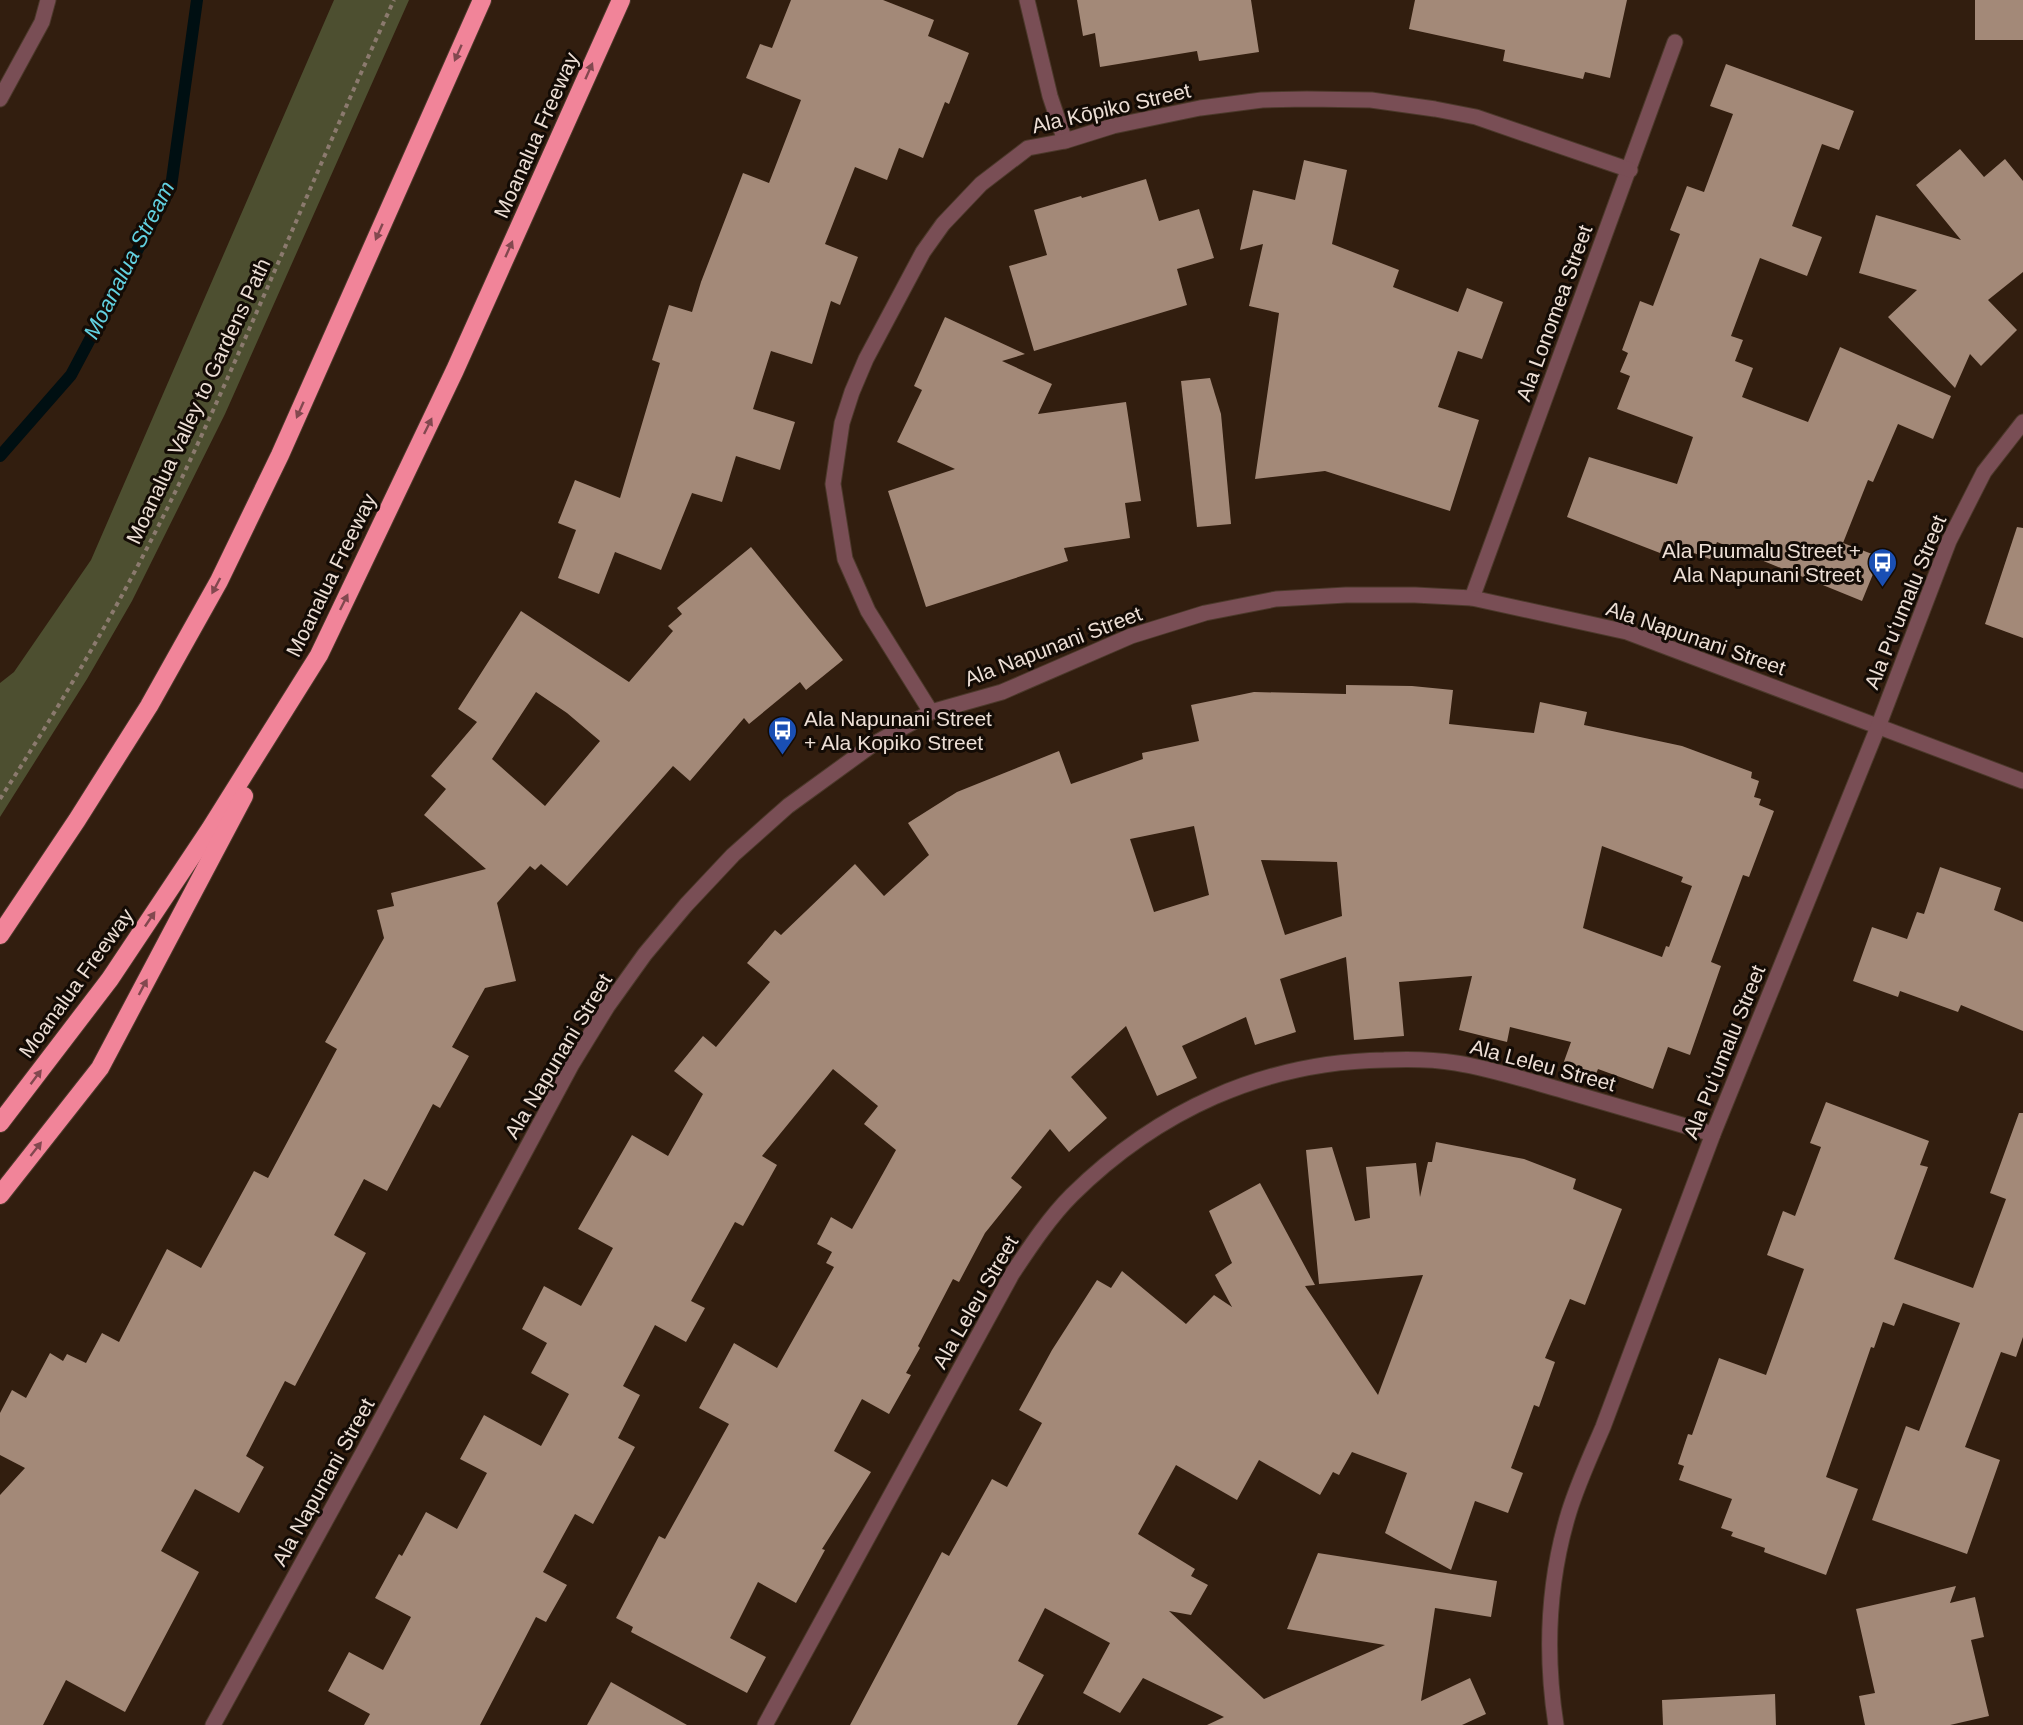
<svg xmlns="http://www.w3.org/2000/svg" width="2023" height="1725" viewBox="0 0 2023 1725" font-family="Helvetica,sans-serif">
  <style>
    .green { fill: #4d4f30 }
    .lines { fill: none; stroke-linecap: round; stroke-linejoin: round }
    .stream { stroke: #000f12; stroke-width: 12 }
    .building { fill: #a38978; fill-rule: evenodd }
    .minor-casing { stroke: #4c392b; stroke-width: 17 }
    .highway-casing { stroke: #4c392b; stroke-width: 20 }
    .path { stroke: #8b7a6e; stroke-width: 4; stroke-dasharray: 4.5 4.5; stroke-linecap: butt }
    .minor { stroke: #794e55; stroke-width: 15 }
    .highway { stroke: #f18499; stroke-width: 18 }
    .oneway { fill: #82484f }
    .labels { text-anchor: middle; dominant-baseline: central; stroke-width: 6; stroke-linejoin: round; paint-order: stroke }
    .street-label { font-size: 21px; fill: #eddfd6; stroke: #130b05 }
    .poi-label { font-size: 21px; fill: #eddfd6; stroke: #130b05; text-anchor: end }
    .water-label { font-size: 22px; font-style: italic; fill: #62d1e1; stroke: #130b05 }
  </style>
  <rect width="100%" height="100%" fill="#321e0f"/>
  <path class="green" d="M 334,0 L 409,0 L 225,414 L 132,601 L 87,679 L 0,817 L 0,683 L 14,672 L 91,560 Z"/>
  <g class="lines">
    <path class="stream" d="M 0,456 L 71,375 L 171,187 L 197,0"/>
  </g>
  <g class="building">
    <path d="M 791,0 L 883,0 L 934,20 L 928,36 L 969,53 L 949,104 L 945,102 L 923,158 L 899,148 L 887,180 L 855,167 L 825,244 L 858,257 L 840,305 L 831,301 L 812,364 L 771,351 L 753,409 L 795,422 L 780,470 L 736,456 L 722,502 L 692,493 L 661,570 L 615,552 L 599,594 L 558,578 L 576,530 L 558,523 L 575,480 L 620,498 L 660,363 L 652,360 L 669,305 L 692,312 L 701,282 L 743,173 L 769,183 L 801,100 L 746,78 L 760,44 L 772,48 Z"/>
    <path d="M 1077,0 L 1251,0 L 1259,52 L 1199,61 L 1197,51 L 1100,67 L 1095,33 L 1083,36 Z"/>
    <path d="M 1415,0 L 1627,0 L 1610,78 L 1585,72 L 1583,79 L 1503,61 L 1505,50 L 1409,29 Z"/>
    <rect x="1975" y="0" width="48" height="40"/>
    <path d="M 1726,64 L 1854,111 L 1839,150 L 1822,144 L 1792,226 L 1822,237 L 1807,276 L 1760,258 L 1731,336 L 1743,340 L 1735,361 L 1753,368 L 1742,397 L 1808,422 L 1840,347 L 1951,396 L 1933,439 L 1898,424 L 1873,482 L 1868,480 L 1843,543 L 1880,557 L 1862,601 L 1717,542 L 1710,559 L 1664,542 L 1660,553 L 1567,517 L 1589,457 L 1677,484 L 1693,437 L 1617,409 L 1630,376 L 1620,372 L 1628,353 L 1622,350 L 1640,301 L 1653,306 L 1680,234 L 1670,230 L 1687,186 L 1704,192 L 1733,114 L 1710,106 Z"/>
    <path d="M 1960,149 L 1984,177 L 2005,159 L 2023,181 L 2023,272 L 1988,300 L 2017,330 L 1981,366 L 1970,354 L 1955,388 L 1888,317 L 1917,290 L 1859,273 L 1876,215 L 1961,240 L 1916,185 Z"/>
    <path d="M 1304,160 L 1347,170 L 1332,244 L 1399,270 L 1393,287 L 1458,312 L 1467,288 L 1503,302 L 1482,359 L 1458,351 L 1438,407 L 1479,420 L 1450,511 L 1325,471 L 1255,479 L 1279,313 L 1249,306 L 1263,244 L 1240,250 L 1253,190 L 1295,200 Z"/>
    <path d="M 1146,179 L 1159,221 L 1199,209 L 1214,258 L 1177,269 L 1187,305 L 1034,351 L 1009,266 L 1047,255 L 1034,210 L 1081,196 L 1082,198 Z"/>
    <path d="M 945,317 L 1025,354 L 1002,361 L 1052,384 L 1038,414 L 1126,402 L 1141,501 L 1125,503 L 1130,538 L 1064,548 L 1068,561 L 926,607 L 888,491 L 955,469 L 897,442 L 922,390 L 914,386 Z"/>
    <path d="M 1210,378 L 1221,414 L 1231,524 L 1197,527 L 1181,381 Z"/>
    <path d="M 2017,527 L 2023,528 L 2023,638 L 1985,624 Z"/>
    <path d="M 751,547 L 843,660 L 806,690 L 800,682 L 749,724 L 744,718 L 690,781 L 673,766 L 567,886 L 541,864 L 535,870 L 530,866 L 497,903 L 516,981 L 485,988 L 452,1047 L 469,1056 L 440,1108 L 433,1104 L 387,1191 L 364,1179 L 334,1235 L 366,1253 L 295,1386 L 285,1381 L 246,1456 L 264,1467 L 239,1513 L 195,1489 L 161,1551 L 199,1572 L 125,1712 L 66,1680 L 43,1725 L 0,1725 L 0,1495 L 25,1468 L 0,1455 L 0,1413 L 12,1390 L 26,1398 L 50,1353 L 63,1361 L 67,1354 L 86,1363 L 102,1333 L 119,1342 L 167,1249 L 201,1268 L 254,1171 L 268,1178 L 337,1049 L 325,1042 L 384,938 L 377,910 L 394,906 L 391,893 L 486,869 L 424,815 L 446,789 L 431,776 L 477,722 L 458,709 L 521,611 L 629,682 L 673,631 L 668,626 L 682,614 L 677,608 ZM 536,692 L 567,713 L 600,741 L 545,806 L 492,759 Z"/>
    <path d="M 1346,685 L 1412,686 L 1453,690 L 1449,724 L 1534,733 L 1540,702 L 1587,712 L 1584,725 L 1682,746 L 1752,772 L 1751,778 L 1759,781 L 1754,797 L 1761,799 L 1759,805 L 1774,811 L 1749,877 L 1743,875 L 1711,962 L 1721,966 L 1690,1055 L 1668,1047 L 1653,1089 L 1598,1069 L 1594,1079 L 1562,1067 L 1571,1042 L 1510,1027 L 1507,1042 L 1459,1030 L 1472,976 L 1399,982 L 1404,1036 L 1354,1040 L 1346,957 L 1280,979 L 1296,1032 L 1255,1045 L 1246,1017 L 1182,1046 L 1197,1078 L 1157,1096 L 1126,1026 L 1071,1077 L 1107,1118 L 1069,1152 L 1050,1129 L 1011,1178 L 1022,1187 L 985,1233 L 959,1282 L 953,1279 L 918,1346 L 920,1348 L 906,1373 L 911,1375 L 889,1414 L 862,1399 L 834,1451 L 871,1472 L 822,1549 L 825,1550 L 796,1603 L 758,1582 L 730,1638 L 766,1657 L 747,1693 L 631,1632 L 633,1627 L 616,1618 L 659,1536 L 665,1539 L 729,1424 L 699,1408 L 734,1343 L 777,1368 L 834,1267 L 826,1263 L 832,1252 L 817,1244 L 831,1217 L 852,1229 L 896,1150 L 864,1124 L 878,1106 L 833,1069 L 762,1156 L 777,1165 L 743,1226 L 735,1222 L 691,1301 L 705,1308 L 686,1342 L 655,1325 L 623,1386 L 640,1395 L 618,1438 L 635,1447 L 593,1524 L 575,1514 L 543,1572 L 567,1585 L 546,1622 L 536,1617 L 480,1725 L 364,1725 L 370,1714 L 328,1691 L 349,1652 L 383,1670 L 411,1617 L 375,1598 L 399,1554 L 402,1556 L 426,1512 L 457,1529 L 487,1473 L 460,1459 L 484,1415 L 541,1446 L 569,1394 L 531,1373 L 547,1343 L 522,1329 L 544,1286 L 581,1306 L 613,1248 L 578,1229 L 632,1135 L 668,1156 L 703,1094 L 674,1071 L 703,1036 L 716,1047 L 770,982 L 747,963 L 775,930 L 781,935 L 855,864 L 884,896 L 929,855 L 908,823 L 957,792 L 1059,751 L 1071,784 L 1143,759 L 1142,753 L 1199,741 L 1191,705 L 1254,692 L 1346,694 ZM 1194,826 L 1209,895 L 1154,912 L 1130,839 ZM 1602,846 L 1683,877 L 1681,882 L 1692,886 L 1669,947 L 1666,946 L 1662,957 L 1583,928 ZM 1261,860 L 1337,862 L 1342,916 L 1285,935 Z"/>
    <path d="M 1940,867 L 2001,888 L 1994,910 L 2023,922 L 2023,1031 L 1961,1005 L 1958,1012 L 1900,991 L 1898,997 L 1853,981 L 1872,927 L 1907,939 L 1917,912 L 1924,914 Z"/>
    <path d="M 1826,1102 L 1929,1141 L 1920,1165 L 1928,1167 L 1894,1259 L 1973,1288 L 2006,1199 L 1990,1193 L 2019,1113 L 2023,1113 L 2023,1337 L 2016,1357 L 2001,1352 L 1965,1447 L 2000,1460 L 1967,1554 L 1872,1520 L 1906,1426 L 1919,1431 L 1960,1323 L 1903,1303 L 1894,1326 L 1883,1322 L 1874,1348 L 1871,1347 L 1826,1477 L 1858,1489 L 1826,1575 L 1764,1552 L 1765,1548 L 1731,1536 L 1733,1532 L 1721,1528 L 1732,1499 L 1679,1480 L 1684,1466 L 1678,1464 L 1688,1434 L 1692,1435 L 1719,1358 L 1766,1375 L 1804,1269 L 1767,1255 L 1783,1211 L 1795,1216 L 1821,1147 L 1810,1143 Z"/>
    <path d="M 1436,1142 L 1524,1159 L 1576,1179 L 1573,1189 L 1622,1209 L 1585,1305 L 1570,1299 L 1545,1358 L 1555,1362 L 1539,1407 L 1534,1405 L 1511,1468 L 1523,1473 L 1508,1513 L 1475,1501 L 1451,1570 L 1385,1533 L 1407,1473 L 1352,1452 L 1339,1475 L 1333,1472 L 1320,1495 L 1259,1460 L 1237,1500 L 1176,1465 L 1138,1534 L 1195,1569 L 1191,1576 L 1208,1585 L 1191,1615 L 1169,1611 L 1264,1699 L 1385,1645 L 1287,1629 L 1318,1553 L 1497,1581 L 1491,1617 L 1435,1608 L 1421,1701 L 1470,1678 L 1486,1714 L 1462,1725 L 1207,1725 L 1224,1717 L 1143,1678 L 1120,1713 L 1083,1693 L 1110,1643 L 1045,1608 L 1018,1661 L 1044,1675 L 1017,1725 L 850,1725 L 942,1552 L 949,1556 L 992,1479 L 1007,1487 L 1042,1423 L 1019,1410 L 1052,1350 L 1097,1280 L 1111,1288 L 1122,1271 L 1186,1324 L 1214,1295 L 1232,1307 L 1215,1275 L 1232,1263 L 1209,1211 L 1260,1183 L 1315,1285 L 1305,1286 L 1378,1395 L 1423,1275 L 1319,1284 L 1306,1150 L 1332,1147 L 1355,1221 L 1370,1218 L 1366,1167 L 1416,1163 L 1420,1197 L 1428,1162 L 1432,1162 Z"/>
    <path d="M 1956,1586 L 1950,1603 L 1975,1597 L 1984,1637 L 1971,1640 L 1989,1716 L 1950,1725 L 1865,1725 L 1859,1696 L 1875,1693 L 1856,1609 Z"/>
    <path d="M 611,1682 L 687,1725 L 587,1725 Z"/>
    <path d="M 1775,1694 L 1776,1725 L 1663,1725 L 1662,1700 Z"/>
  </g>
  <g class="lines">
    <defs>
      <g id="minor">
        <path d="M 1027,0 L 1050,96 L 1065,141"/>
        <path d="M 0,99 L 42,22 L 48,0"/>
        <path d="M 1472,598 L 1675,42"/>
        <path d="M 931,712 L 868,611 L 845,559 L 833,484 L 842,423 L 852,392 L 866,359 L 923,252 L 943,224 L 981,184 L 1028,148 L 1065,141 L 1113,126 L 1200,108 L 1262,100 L 1307,99 L 1371,100 L 1435,109 L 1476,117 L 1630,170"/>
        <path d="M 213,1725 L 366,1447 L 572,1064 L 607,1007 L 645,954 L 686,905 L 733,855 L 788,806 L 872,745 L 931,712 L 1002,692 L 1131,636 L 1205,613 L 1276,599 L 1346,595 L 1415,595 L 1472,598 L 1627,632 L 2023,781"/>
        <path d="M 765,1725 L 1012,1274 C 1030,1247 1049,1218 1072,1195 C 1157,1111 1263,1062 1384,1060 C 1407,1059 1432,1059 1456,1063 C 1493,1069 1529,1081 1565,1091 C 1615,1106 1664,1120 1713,1134"/>
        <path d="M 1556,1725 C 1545,1654 1548,1581 1569,1512 C 1578,1483 1591,1455 1603,1427 L 1713,1134 L 1878,727 L 1949,541 L 1984,472 L 2023,422"/>
      </g>
      <g id="highway">
        <path d="M 0,935 L 77,820 L 149,706 L 219,581 L 280,455 L 482,0"/>
        <path d="M 0,1123 L 110,979 L 210,829 L 319,655 L 455,370 L 621,0"/>
        <path d="M 0,1195 L 100,1068 L 244,796"/>
      </g>
    </defs>
    <use href="#minor" class="minor-casing"/>
    <use href="#highway" class="highway-casing"/>
    <path class="path" d="M 0,799 C 65,698 127,593 179,484 C 254,325 320,161 394,0"/>
    <use href="#minor" class="minor"/>
    <use href="#highway" class="highway"/>
  </g>
  <defs><path id="oneway-solid" d="M-6-.8H1V-3.2L6.5 0L1 3.2V.8H-6Z" transform="scale(1.5)"/></defs>
  <g class="oneway">
    <use href="#oneway-solid" transform="translate(458 53) rotate(114)"/>
    <use href="#oneway-solid" transform="translate(589 71) rotate(-66)"/>
    <use href="#oneway-solid" transform="translate(379 232) rotate(114)"/>
    <use href="#oneway-solid" transform="translate(509 249) rotate(-66)"/>
    <use href="#oneway-solid" transform="translate(300 410) rotate(114)"/>
    <use href="#oneway-solid" transform="translate(428 426) rotate(-64)"/>
    <use href="#oneway-solid" transform="translate(216 586) rotate(118)"/>
    <use href="#oneway-solid" transform="translate(344 602) rotate(-64)"/>
    <use href="#oneway-solid" transform="translate(150 919) rotate(-56)"/>
    <use href="#oneway-solid" transform="translate(143 987) rotate(-62)"/>
    <use href="#oneway-solid" transform="translate(36 1077) rotate(-53)"/>
    <use href="#oneway-solid" transform="translate(36 1149) rotate(-52)"/>
  </g>
  <defs>
    <symbol id="bus-pin" viewBox="-11 -11 22 30"><path d="M0 17L-7.5 6A9.5 9.5 0 1 1 7.5 6Z" fill="#1a4fb4" stroke="#130b05"/><path d="M-5-6H5V4H4V6H2V4H-2V6H-4V4H-5ZM-3.5-4V0h7V-4ZM-3.5 1.2v1.5H-2V1.2ZM2 1.2v1.5H3.5V1.2Z" fill="#fff"/></symbol>
  </defs>
  <g fill-rule="evenodd">
    <use href="#bus-pin" x="1866" y="546" width="33" height="45"/>
    <use href="#bus-pin" x="766" y="714" width="33" height="45"/>
  </g>
  <g class="labels">
    <g class="street-label">
      <text transform="translate(1111 108) rotate(-13)">Ala Kōpiko Street</text>
      <text transform="translate(536 135) rotate(-66)">Moanalua Freeway</text>
      <text transform="translate(1554 313) rotate(-70)">Ala Lonomea Street</text>
      <text transform="translate(198 401) rotate(-65)">Moanalua Valley to Gardens Path</text>
      <text transform="translate(331 575) rotate(-64)">Moanalua Freeway</text>
      <text transform="translate(1905 602) rotate(-68)">Ala Puʻumalu Street</text>
      <text transform="translate(1696 638) rotate(19)">Ala Napunani Street</text>
      <text transform="translate(1053 646) rotate(-21)">Ala Napunani Street</text>
      <text transform="translate(76 983) rotate(-54)">Moanalua Freeway</text>
      <text transform="translate(1724 1052) rotate(-68)">Ala Puʻumalu Street</text>
      <text transform="translate(558 1056) rotate(-59)">Ala Napunani Street</text>
      <text transform="translate(1543 1065) rotate(15)">Ala Leleu Street</text>
      <text transform="translate(975 1302) rotate(-60)">Ala Leleu Street</text>
      <text transform="translate(323 1482) rotate(-61)">Ala Napunani Street</text>
    </g>
    <g class="poi-label">
      <text x="1861" y="550">Ala Puumalu Street +<tspan x="1861" dy="24">Ala Napunani Street</tspan></text>
      <text x="804" y="718" text-anchor="start">Ala Napunani Street<tspan x="804" dy="24">+ Ala Kopiko Street</tspan></text>
    </g>
    <g class="water-label">
      <text transform="translate(129 260) rotate(-63)">Moanalua Stream</text>
    </g>
  </g>
</svg>
